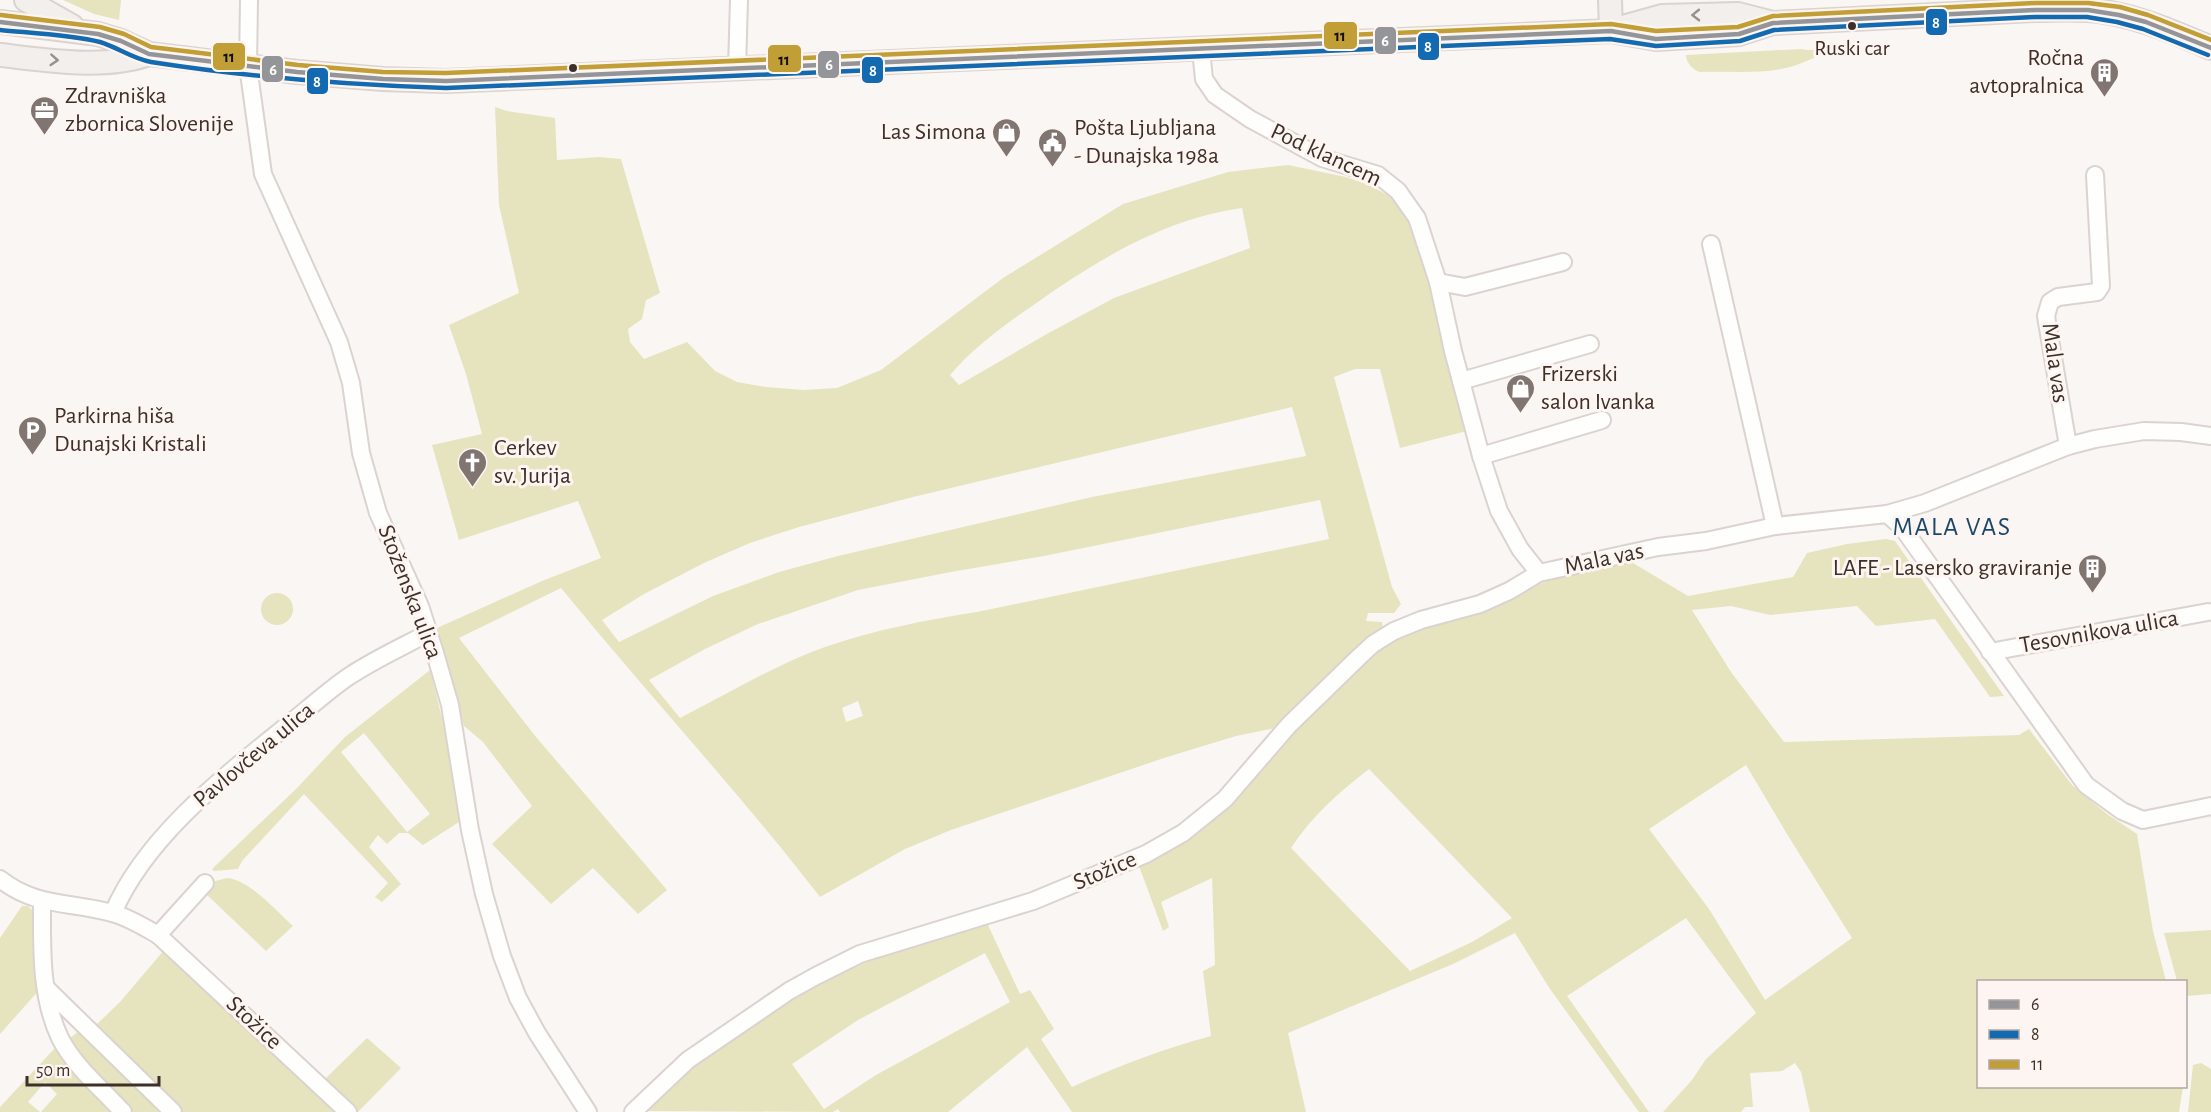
<svg xmlns="http://www.w3.org/2000/svg" width="2211" height="1112" viewBox="0 0 2211 1112" font-family="'Alegreya Sans',sans-serif">
  <style>
    .green { fill: #e5e4be; fill-rule: evenodd }
    .lines { fill: none; stroke-linecap: round; stroke-linejoin: round }
    .street-casing { stroke: #dbd3cf; stroke-width: 20 }
    .secondary-casing { stroke: #dbd3cf; stroke-width: 26 }
    .street { stroke: #fefefd; stroke-width: 16 }
    .secondary { stroke: #f2efec; stroke-width: 22 }
    .bus-1-casing { stroke: #fdf5f1; stroke-width: 9 }
    .bus-2-casing { stroke: #fdf5f1; stroke-width: 9 }
    .bus-3-casing { stroke: #fdf5f1; stroke-width: 9 }
    .bus-1 { stroke: #939598; stroke-width: 4.5 }
    .bus-2 { stroke: #136ab0; stroke-width: 4.5 }
    .bus-3 { stroke: #c19e36; stroke-width: 4.5 }
    .oneway { stroke: #98908a }
    .bus-dot { fill: #3e3029; stroke: #fdf5f1; stroke-width: 2 }
    .labels { text-anchor: middle; dominant-baseline: central; stroke-width: 6; stroke-linejoin: round; paint-order: stroke }
    .bus-label { font-size: 22px; fill: #3e3029; stroke: #fdf5f1 }
    .poi-label { font-size: 24px; fill: #3e3029; stroke: #fdf5f1; text-anchor: start }
    .street-label { font-size: 24px; fill: #3e3029; stroke: #fdf5f1 }
    .neighbourhood-label { font-size: 26px; letter-spacing: 1.5px; fill: #18486c; stroke: #fdf5f1 }
    .line-badge { stroke: #fdf5f1; stroke-width: 2 }
    .badge-label { font-size: 16px; text-anchor: middle; font-weight: bold; fill: #fff }
    .pale-badge-label { font-size: 16px; text-anchor: middle; font-weight: bold; fill: #111 }
  </style>
  <rect width="100%" height="100%" fill="#faf6f4"/>
  <g class="green">
    <path d="M 63,0 L 121,0 L 119,20 L 94,14 Z"/>
    <path d="M 1801,49 L 1807,50 L 1835,49 L 1835,53 C 1818,53 1802,65 1786,68 C 1760,74 1727,71 1700,72 C 1693,70 1686,63 1686,55 Z"/>
    <path d="M 495,107 L 507,111 L 555,118 L 557,160 L 599,157 L 621,159 L 660,293 L 646,300 L 642,319 L 628,329 L 630,342 L 644,359 L 687,342 L 715,371 L 737,382 L 766,387 L 804,390 L 837,388 L 881,370 L 1003,278 L 1123,204 L 1228,172 L 1288,165 L 1346,177 L 1369,185 L 1393,198 L 1411,222 L 1423,253 L 1467,431 L 1400,448 L 1380,369 L 1355,369 L 1334,377 L 1392,587 L 1401,604 L 1394,613 L 1368,613 L 1366,621 L 1382,622 L 1383,629 L 1276,728 L 1236,736 L 1164,758 L 951,830 L 905,849 L 820,897 C 737,790 646,692 561,588 L 459,638 L 536,737 L 667,890 L 638,914 L 593,868 L 551,904 L 492,844 L 532,806 L 483,742 L 464,726 L 437,628 L 542,581 L 601,558 L 578,501 L 459,540 L 432,445 L 482,434 L 466,374 L 449,325 L 519,293 L 499,205 ZM 1242,208 L 1250,248 L 1114,298 L 1045,335 L 959,385 L 950,375 C 974,347 1004,325 1035,304 C 1097,260 1164,219 1242,208 ZM 1292,407 L 1306,456 L 1092,497 L 838,556 L 779,572 L 713,596 L 619,642 L 602,620 L 644,594 L 706,562 L 750,543 L 799,527 L 909,498 ZM 1320,500 L 1329,539 L 977,612 C 926,620 874,630 825,647 C 775,665 727,694 680,718 L 649,680 L 705,649 L 758,624 L 858,590 L 951,572 L 1044,556 ZM 858,701 L 863,716 L 846,722 L 842,708 Z"/>
    <path d="M 1886,539 L 1895,541 L 2004,696 L 1990,697 L 1935,619 L 1876,626 L 1857,606 L 1770,615 L 1731,606 L 1692,610 L 1731,672 L 1784,742 L 2019,735 L 2029,729 L 2072,785 L 2107,814 L 2137,834 L 2153,931 L 2166,981 L 1978,982 L 1978,1086 L 2183,1087 L 2179,1112 L 1810,1112 L 1801,1072 L 1795,1063 L 1782,1071 L 1750,1073 L 1753,1107 L 1745,1107 L 1741,1112 L 1663,1112 L 1692,1080 L 1706,1059 L 1756,1013 L 1686,918 L 1567,996 L 1649,1112 L 1639,1112 L 1550,989 L 1515,933 L 1453,964 L 1288,1033 L 1306,1112 L 1072,1112 L 1027,1047 L 948,1112 L 840,1112 L 838,1109 L 833,1112 L 644,1111 L 685,1070 L 776,1009 L 822,982 L 894,950 L 987,923 L 1020,994 L 1030,990 L 1054,1029 L 1041,1039 L 1072,1087 C 1118,1066 1163,1049 1211,1036 L 1203,971 L 1215,965 L 1212,878 L 1161,902 L 1169,927 L 1163,931 L 1139,866 L 1186,840 L 1217,817 L 1239,794 L 1262,759 L 1381,647 L 1424,628 L 1474,615 L 1566,572 L 1628,560 L 1688,596 L 1793,577 L 1807,553 L 1847,544 ZM 1746,765 L 1787,834 L 1852,938 L 1765,1000 L 1709,909 L 1649,829 ZM 1369,769 L 1512,918 L 1472,942 L 1410,971 L 1291,848 C 1311,817 1339,792 1369,769 ZM 985,953 L 1010,1002 L 876,1075 L 824,1109 L 792,1064 L 858,1020 Z"/>
    <circle cx="277" cy="609" r="16"/>
    <path d="M 430,670 L 445,730 L 459,822 L 423,845 L 408,833 L 399,833 L 387,844 L 378,835 L 369,847 L 401,884 L 382,902 L 375,897 L 388,883 L 304,794 L 242,861 L 238,869 L 214,871 L 212,869 L 296,789 L 345,737 ZM 364,733 L 430,814 L 407,832 L 341,752 Z"/>
    <path d="M 227,878 C 250,880 276,911 293,926 L 266,951 L 205,893 L 207,887 L 215,881 Z"/>
    <path d="M 22,906 L 28,906 L 33,911 L 35,924 L 34,948 L 40,989 L 0,1034 L 0,938 Z"/>
    <path d="M 2211,930 L 2211,994 L 2186,996 L 2186,982 L 2177,981 L 2164,933 Z"/>
    <path d="M 165,949 L 339,1112 L 183,1112 L 96,1025 L 120,1002 Z"/>
    <path d="M 81,1029 L 160,1112 L 131,1112 L 81,1059 L 68,1040 Z"/>
    <path d="M 367,1038 L 401,1068 L 358,1112 L 355,1112 L 324,1080 Z"/>
    <path d="M 55,1048 L 60,1048 L 115,1112 L 41,1112 L 57,1094 L 45,1082 L 28,1102 L 40,1112 L 0,1112 L 0,1107 Z"/>
    <path d="M 2201,1063 L 2211,1069 L 2211,1112 L 2188,1112 L 2193,1065 Z"/>
  </g>
  <g class="lines">
    <defs>
      <g id="street">
        <path d="M 249,0 L 248,66 L 263,174 L 339,342 L 351,383 L 361,453 L 378,513 L 420,606 L 435,653 L 450,705 L 470,830 L 484,894 L 502,956 L 518,998 L 537,1033 L 588,1112"/>
        <path d="M 1201,50 L 1204,79 L 1215,95 L 1250,119 L 1322,158 L 1378,175 L 1398,191 L 1417,218 L 1438,282 L 1453,351 L 1481,456 L 1499,511 L 1520,549 L 1539,573"/>
        <path d="M 737,68 L 739,0"/>
        <path d="M 1711,244 L 1775,526"/>
        <path d="M 1438,282 L 1465,287 L 1563,262"/>
        <path d="M 1461,381 L 1590,344"/>
        <path d="M 2068,446 L 2046,316 L 2050,302 L 2058,297 L 2097,292 L 2101,286 L 2095,175"/>
        <path d="M 1481,456 L 1602,420"/>
        <path d="M 1887,514 L 1902,527 L 2086,785 L 2122,811 L 2143,820 L 2211,806"/>
        <path d="M 1990,652 L 2208,612"/>
        <path d="M 0,879 C 37,908 70,901 112,913 C 128,917 144,927 158,935 L 205,883"/>
        <path d="M 42,902 C 42,947 40,996 60,1038 C 74,1066 102,1089 123,1112"/>
        <path d="M 113,913 C 145,838 222,778 284,728 C 306,711 326,692 348,677 C 373,660 402,647 428,633"/>
        <path d="M 158,935 L 348,1112"/>
        <path d="M 46,988 L 173,1112"/>
        <path d="M 633,1112 L 688,1060 L 789,991 L 816,976 L 860,954 L 1033,901 L 1146,854 L 1183,833 L 1225,799 L 1289,725 L 1359,657 L 1373,644 L 1394,631 L 1421,620 L 1480,604 L 1509,591 L 1539,573 L 1658,547 L 1706,541 L 1775,526 L 1887,514 L 1925,503 L 2068,446 L 2095,439 L 2144,431 L 2181,432 L 2211,436"/>
      </g>
      <g id="secondary">
        <path d="M 26,0 L 72,26"/>
        <path d="M 1610,0 L 1611,31"/>
        <path d="M 0,22 L 98,34 L 121,41 L 149,54 L 297,72 L 383,79 L 446,81 L 1611,31 L 1656,39 L 1739,34 L 1773,23 L 2035,10 C 2058,10 2082,8 2105,12 C 2142,18 2176,33 2211,48"/>
        <path d="M 1612,30 L 1662,16 L 1738,14 L 1773,23"/>
        <path d="M 0,55 C 46,60 105,70 149,54"/>
      </g>
    </defs>
    <use href="#street" class="street-casing"/>
    <use href="#secondary" class="secondary-casing"/>
    <use href="#street" class="street"/>
    <use href="#secondary" class="secondary"/>
    <defs>
      <path id="bus-1" d="M 0,22 L 98,34 L 121,41 L 149,54 L 297,72 L 383,79 L 446,81 L 1611,31 L 1656,39 L 1739,34 L 1773,23 L 2035,10 L 2088,10 L 2119,15 L 2146,22 L 2211,48"/>
      <path id="bus-2" d="M 0,30 C 30,33 71,35 100,42 C 117,47 133,59 151,62 C 248,77 347,85 446,88 L 1610,39 L 1656,46 L 1740,41 L 1774,30 L 2035,17 L 2087,17 L 2117,22 L 2143,29 L 2208,55"/>
      <path id="bus-3" d="M 1,15 L 100,27 L 124,34 L 151,47 L 298,65 L 383,72 L 446,73 L 1611,24 L 1656,31 L 1738,27 L 1773,16 L 2035,3 L 2088,3 L 2120,7 L 2148,15 L 2211,40"/>
    </defs>
    <use href="#bus-1" class="bus-1-casing"/>
    <use href="#bus-2" class="bus-2-casing"/>
    <use href="#bus-3" class="bus-3-casing"/>
    <use href="#bus-1" class="bus-1"/>
    <use href="#bus-2" class="bus-2"/>
    <use href="#bus-3" class="bus-3"/>
  </g>
  <defs><path id="oneway-chevron" d="M-2-3.5L2.5 0L-2 3.5" fill="none" stroke-width="1.6" stroke-linecap="round" stroke-linejoin="round" transform="scale(1.5)"/></defs>
  <g class="oneway">
    <use href="#oneway-chevron" transform="translate(1696 15) rotate(179)"/>
    <use href="#oneway-chevron" transform="translate(54 60) rotate(4)"/>
  </g>
  <defs>
    <symbol id="building-pin" viewBox="-11 -11 22 30"><path d="M0 17L-7.5 6A9.5 9.5 0 1 1 7.5 6Z" fill="#807570" stroke="#fdf5f1"/><path d="M-4-6H4V6H1V3H-1V6H-4ZM-2.5-4.3h1.7v1.8h-1.7ZM.8-4.3h1.7v1.8H.8ZM-2.5-1h1.7V.8h-1.7ZM.8-1h1.7V.8H.8Z" fill="#fff"/></symbol>
    <symbol id="office-pin" viewBox="-11 -11 22 30"><path d="M0 17L-7.5 6A9.5 9.5 0 1 1 7.5 6Z" fill="#807570" stroke="#fdf5f1"/><path d="M-6-3h4V-5.5h4V-3h4V5H-6ZM-1-4.5V-3h2v-1.5ZM-6 0V1H6V0Z" fill="#fff"/></symbol>
    <symbol id="shop-pin" viewBox="-11 -11 22 30"><path d="M0 17L-7.5 6A9.5 9.5 0 1 1 7.5 6Z" fill="#807570" stroke="#fdf5f1"/><path d="M-5-2.5h2.3a2.7 3.5 0 0 1 5.4 0H5L5.5 6h-11ZM-1.5-2.5h3a1.5 2.3 0 0 0-3 0Z" fill="#fff"/></symbol>
    <symbol id="civic-pin" viewBox="-11 -11 22 30"><path d="M0 17L-7.5 6A9.5 9.5 0 1 1 7.5 6Z" fill="#807570" stroke="#fdf5f1"/><path d="M-.6-6.5H3V-4.5H.6V-3L4-1V1h2V6H-6V1h2V-1L-.6-3ZM-1.2 2.5V6h2.4V2.5Z" fill="#fff"/></symbol>
    <symbol id="parking-pin" viewBox="-11 -11 22 30"><path d="M0 17L-7.5 6A9.5 9.5 0 1 1 7.5 6Z" fill="#807570" stroke="#fdf5f1"/><path d="M-3.5-5.5H1a3.5 3.5 0 0 1 0 7H-1V5.5H-3.5ZM-1-3.4V-.6H.8a1.4 1.4 0 0 0 0-2.8Z" fill="#fff"/></symbol>
    <symbol id="church-pin" viewBox="-11 -11 22 30"><path d="M0 17L-7.5 6A9.5 9.5 0 1 1 7.5 6Z" fill="#807570" stroke="#fdf5f1"/><path d="M-1.2-6h2.4v3.5h3.3v2.4h-3.3V6h-2.4V-.1h-3.3v-2.4h3.3Z" fill="#fff"/></symbol>
  </defs>
  <g fill-rule="evenodd">
    <use href="#building-pin" x="2088" y="56" width="33" height="45"/>
    <use href="#office-pin" x="28" y="94" width="33" height="45"/>
    <use href="#shop-pin" x="990" y="116" width="33" height="45"/>
    <use href="#civic-pin" x="1036" y="126" width="33" height="45"/>
    <use href="#shop-pin" x="1504" y="372" width="33" height="45"/>
    <use href="#parking-pin" x="16" y="414" width="33" height="45"/>
    <use href="#church-pin" x="456" y="446" width="33" height="45"/>
    <use href="#building-pin" x="2076" y="552" width="33" height="45"/>
  </g>
  <g class="bus-dot">
    <circle cx="1852" cy="26" r="5"/>
    <circle cx="573" cy="68" r="5"/>
  </g>
  <g class="labels">
    <g class="bus-label">
      <text x="1852" y="48">Ruski car</text>
    </g>
    <g class="poi-label">
      <text x="2084" y="58" text-anchor="end">Ročna<tspan x="2084" dy="28">avtopralnica</tspan></text>
      <text x="65" y="96">Zdravniška<tspan x="65" dy="28">zbornica Slovenije</tspan></text>
      <text x="1074" y="128">Pošta Ljubljana<tspan x="1074" dy="28">- Dunajska 198a</tspan></text>
      <text x="986" y="132" text-anchor="end">Las Simona</text>
      <text x="1541" y="374">Frizerski<tspan x="1541" dy="28">salon Ivanka</tspan></text>
      <text x="54" y="416">Parkirna hiša<tspan x="54" dy="28">Dunajski Kristali</tspan></text>
      <text x="494" y="448">Cerkev<tspan x="494" dy="28">sv. Jurija</tspan></text>
      <text x="2072" y="568" text-anchor="end">LAFE - Lasersko graviranje</text>
    </g>
    <g class="street-label">
      <text transform="translate(1326 155) rotate(25)">Pod klancem</text>
      <text transform="translate(2055 363) rotate(82)">Mala vas</text>
      <text transform="translate(1604 559) rotate(-12)">Mala vas</text>
      <text transform="translate(410 592) rotate(69)">Stoženska ulica</text>
      <text transform="translate(2099 632) rotate(-10)">Tesovnikova ulica</text>
      <text transform="translate(254 755) rotate(-40)">Pavlovčeva ulica</text>
      <text transform="translate(1105 871) rotate(-23)">Stožice</text>
      <text transform="translate(254 1023) rotate(43)">Stožice</text>
    </g>
    <g class="neighbourhood-label">
      <text x="1952" y="527">MALA VAS</text>
    </g>
  </g>
  <g class="line-badge">
    <rect x="1925" y="8" width="23" height="28" rx="6" fill="#136ab0"/>
    <rect x="1323" y="21" width="35" height="29" rx="6" fill="#c19e36"/>
    <rect x="1374" y="26" width="23" height="29" rx="6" fill="#939598"/>
    <rect x="1417" y="32" width="23" height="29" rx="6" fill="#136ab0"/>
    <rect x="212" y="42" width="34" height="29" rx="6" fill="#c19e36"/>
    <rect x="767" y="44" width="35" height="29" rx="6" fill="#c19e36"/>
    <rect x="817" y="50" width="23" height="29" rx="6" fill="#939598"/>
    <rect x="261" y="55" width="23" height="28" rx="6" fill="#939598"/>
    <rect x="861" y="56" width="23" height="28" rx="6" fill="#136ab0"/>
    <rect x="306" y="67" width="23" height="28" rx="6" fill="#136ab0"/>
  </g>
  <g class="badge-label">
    <text x="1936" y="28">8</text>
    <text x="1385" y="46">6</text>
    <text x="1428" y="52">8</text>
    <text x="829" y="70">6</text>
    <text x="273" y="75">6</text>
    <text x="873" y="76">8</text>
    <text x="317" y="87">8</text>
  </g>
  <g class="pale-badge-label">
    <text x="1340" y="41">11</text>
    <text x="229" y="62">11</text>
    <text x="784" y="65">11</text>
  </g>
  <rect x="1977" y="980" width="210" height="108" fill="#fdf5f1" stroke="#b1a6a1" stroke-width="1.5"/>
  <rect x="1989" y="1000" width="30" height="9" fill="#939598" stroke="#b1a6a1" stroke-width="1.5"/>
  <text x="2031" y="1010" font-size="18" fill="#3e3029">6</text>
  <rect x="1989" y="1030" width="30" height="9" fill="#136ab0" stroke="#b1a6a1" stroke-width="1.5"/>
  <text x="2031" y="1040" font-size="18" fill="#3e3029">8</text>
  <rect x="1989" y="1060" width="30" height="9" fill="#c19e36" stroke="#b1a6a1" stroke-width="1.5"/>
  <text x="2031" y="1070" font-size="18" fill="#3e3029">11</text>
  <path d="M27 1076v9h132v-9" fill="none" stroke="#3e3029" stroke-width="3"/>
  <text x="36" y="1076" font-size="18" fill="#3e3029" stroke="#fdf5f1" stroke-width="4.5" paint-order="stroke">50 m</text>
</svg>
